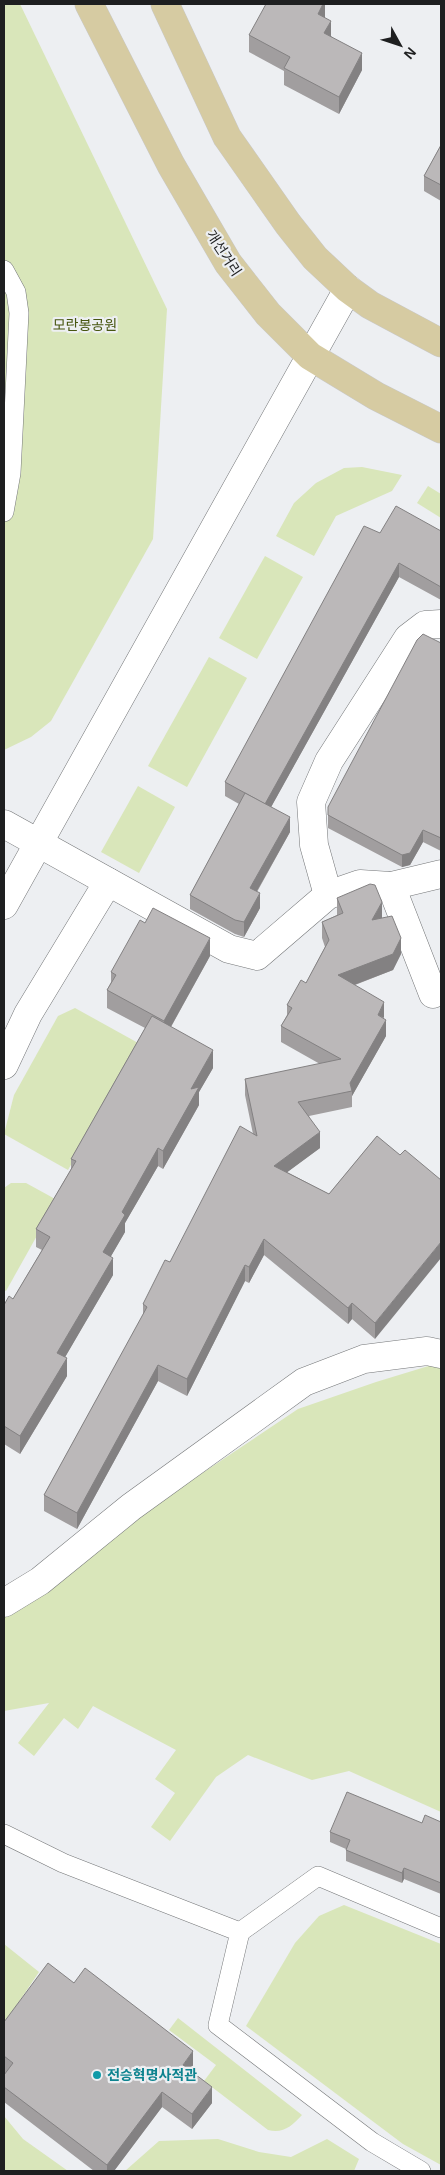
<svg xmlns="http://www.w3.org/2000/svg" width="445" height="2175" viewBox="0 0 445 2175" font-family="Arial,'Noto Sans KR',sans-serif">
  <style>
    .green { fill: #d9e6ba }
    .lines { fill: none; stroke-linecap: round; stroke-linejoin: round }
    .lane-casing { stroke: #757779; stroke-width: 20 }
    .street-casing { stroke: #757779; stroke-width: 29 }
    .secondary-casing { stroke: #757779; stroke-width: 29 }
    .primary-casing { stroke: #c9c9c9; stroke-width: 29 }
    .lane { stroke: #fff; stroke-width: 19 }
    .street { stroke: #fff; stroke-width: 28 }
    .secondary { stroke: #fff; stroke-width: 28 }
    .primary { stroke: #d6cba2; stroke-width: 28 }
    .wall { fill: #a19e9f }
    .shaded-wall { fill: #838182 }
    .building { fill: #bbb8b9; stroke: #838182 }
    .culture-dot { fill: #0f9aa8; stroke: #edeff2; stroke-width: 2 }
    .labels { text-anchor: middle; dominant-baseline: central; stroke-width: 4.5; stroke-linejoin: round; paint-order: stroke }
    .street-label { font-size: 14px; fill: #1e1f20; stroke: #edeff2 }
    .park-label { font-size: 14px; fill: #485711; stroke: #edeff2 }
    .culture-label { font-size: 14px; font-weight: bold; fill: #0d838f; stroke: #edeff2; text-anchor: start }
  </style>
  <rect width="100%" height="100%" fill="#edeff2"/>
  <g class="green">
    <path d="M 4,4 L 20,4 L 167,309 L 153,539 L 51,721 L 31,737 L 4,750 Z"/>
    <path d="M 362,467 L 402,475 L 392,491 L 336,516 L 314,556 L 276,536 L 294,503 L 316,483 L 344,468 Z"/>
    <path d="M 428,486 L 441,494 L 441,518 L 417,503 Z"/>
    <path d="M 265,556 L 303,577 L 257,659 L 219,638 Z"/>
    <path d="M 209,657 L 247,678 L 187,787 L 148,766 Z"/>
    <path d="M 138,786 L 175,807 L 139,873 L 101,852 Z"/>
    <path d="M 75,1008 L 140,1044 L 68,1170 L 4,1134 L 14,1095 L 58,1016 Z"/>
    <path d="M 11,1183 L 26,1183 L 57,1200 L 6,1291 L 4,1290 L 4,1188 Z"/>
    <path d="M 435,1364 L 441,1366 L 441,1812 L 349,1771 L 312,1780 L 248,1755 L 216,1777 L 170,1841 L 151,1827 L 175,1793 L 155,1779 L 176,1750 L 93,1706 L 78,1729 L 64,1718 L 34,1756 L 18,1743 L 49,1703 L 4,1711 L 4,1611 L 192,1480 L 298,1409 L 376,1382 Z"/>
    <path d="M 344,1905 L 441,1944 L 441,2165 L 403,2144 L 246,2026 L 295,1943 L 319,1916 Z"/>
    <path d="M 4,1944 L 39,1972 L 4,2024 Z"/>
    <path d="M 178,2018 L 302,2115 C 292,2126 283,2134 268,2130 L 204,2081 L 216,2065 L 169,2030 Z"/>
    <path d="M 4,2116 L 23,2139 L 68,2171 L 4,2171 Z"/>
    <path d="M 218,2139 L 259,2152 L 291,2157 L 327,2139 L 359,2159 L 354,2171 L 125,2171 L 159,2141 Z"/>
  </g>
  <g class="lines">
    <defs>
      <g id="lane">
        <path d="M 4,270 L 16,292 L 19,313 L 11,473 L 4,512"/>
        <path d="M 4,1834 L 63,1863 L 240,1932 L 218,2025 L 372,2142 L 421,2171"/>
        <path d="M 240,1932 L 318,1876 L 441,1928"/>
      </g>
      <g id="street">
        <path d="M 4,824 L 229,949 L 257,956 L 328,895 L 360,884 L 391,886 L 441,874"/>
        <path d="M 391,886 L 433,994"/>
        <path d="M 328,895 L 314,845 L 311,802 L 329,761 L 408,638 L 425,625 L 441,624"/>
        <path d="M 4,1065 L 28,1014 L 108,882"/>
        <path d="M 4,1603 L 40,1581 L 131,1507 L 304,1382 L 364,1359 L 427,1351 L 441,1354"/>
      </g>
      <path id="secondary" d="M 4,905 L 348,289"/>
      <g id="primary">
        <path d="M 89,4 L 171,165 L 228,263 L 268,314 L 310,356 L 376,396 L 441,429"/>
        <path d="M 165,4 L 227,137 L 288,224 L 315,258 L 348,289 L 370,305 L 441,343"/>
      </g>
    </defs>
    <use href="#lane" class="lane-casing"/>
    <use href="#street" class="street-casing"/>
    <use href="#secondary" class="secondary-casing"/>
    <use href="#primary" class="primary-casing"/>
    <use href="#lane" class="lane"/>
    <use href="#street" class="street"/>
    <use href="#secondary" class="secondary"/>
    <use href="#primary" class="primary"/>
  </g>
  <g class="wall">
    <path d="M 325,4 L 325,18 L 331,36 L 362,70 L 339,114 L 284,85 L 284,71 L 249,52 L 249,35 Z"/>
    <path d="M 441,145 L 441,201 L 424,191 L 424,176 Z"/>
    <path d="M 441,531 L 441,600 L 399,577 L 271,807 L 290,832 L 257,892 L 260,908 L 244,937 L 235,934 L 190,909 L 190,895 L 239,804 L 225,796 L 225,782 L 380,533 Z"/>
    <path d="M 441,643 L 441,851 L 423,842 L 410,865 L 402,867 L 328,828 L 328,807 Z"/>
    <path d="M 337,898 L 382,918 L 401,954 L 393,970 L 355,985 L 384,1019 L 386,1036 L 352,1096 L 352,1107 L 309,1116 L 320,1148 L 287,1172 L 329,1194 L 377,1136 L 375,1339 L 352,1319 L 348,1324 L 264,1255 L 249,1283 L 245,1281 L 187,1396 L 158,1381 L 77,1529 L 44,1511 L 44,1495 L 143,1315 L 143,1304 L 253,1134 L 245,1095 L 245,1079 L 320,1064 L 281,1042 L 281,1026 L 287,1015 L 287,1005 L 306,983 L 325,947 L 322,938 L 322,922 L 337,915 Z"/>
    <path d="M 210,956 L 171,1027 L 213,1068 L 199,1092 L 199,1105 L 163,1169 L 158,1166 L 125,1223 L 125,1232 L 111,1256 L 113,1275 L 65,1357 L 67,1376 L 20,1454 L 4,1444 L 4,1305 L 13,1299 L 42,1250 L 36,1247 L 36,1229 L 71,1169 L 71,1159 L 145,1028 L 107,1008 L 107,990 L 111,982 L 111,972 Z"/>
    <path d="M 441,1061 L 441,1077 L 440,1077 L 440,1062 Z"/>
    <path d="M 441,1822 L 441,1894 L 404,1879 L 402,1883 L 346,1861 L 346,1849 L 330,1842 L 330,1832 L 422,1823 Z"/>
    <path d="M 4,2022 L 193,2066 L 190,2070 L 212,2103 L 192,2129 L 162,2107 L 114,2171 L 94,2171 L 4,2102 L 4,2075 L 5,2073 L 4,2072 Z"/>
  </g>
  <g class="shaded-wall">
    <path d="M 323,4 L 325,4 L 325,18 L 318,14 Z"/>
    <path d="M 331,21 L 331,38 L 324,33 Z"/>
    <path d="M 362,53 L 362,70 L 339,114 L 339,97 Z"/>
    <path d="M 399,563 L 399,577 L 265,818 L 265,804 Z"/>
    <path d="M 290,817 L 290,832 L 250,903 L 250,888 Z"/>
    <path d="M 423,830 L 423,842 L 410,865 L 402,867 L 402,855 Z"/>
    <path d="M 260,893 L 260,908 L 244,937 L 244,922 Z"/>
    <path d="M 382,902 L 382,918 L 372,936 L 372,920 Z"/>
    <path d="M 210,938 L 210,956 L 164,1039 L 164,1021 Z"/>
    <path d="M 401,938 L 401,954 L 393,970 L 338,991 L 338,975 Z"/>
    <path d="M 384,1002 L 384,1018 L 378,1015 Z"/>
    <path d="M 386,1020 L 386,1036 L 352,1096 L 352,1091 L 350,1083 Z"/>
    <path d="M 213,1050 L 213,1068 L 199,1092 L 199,1105 L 163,1169 L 163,1151 L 191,1089 Z"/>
    <path d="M 320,1132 L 320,1148 L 274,1182 L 274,1166 Z"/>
    <path d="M 158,1148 L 158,1166 L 125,1223 L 125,1232 L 103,1270 L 103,1252 L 122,1212 Z"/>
    <path d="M 264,1239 L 264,1255 L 249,1283 L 249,1267 Z"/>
    <path d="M 441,1242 L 441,1258 L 375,1339 L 375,1323 Z"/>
    <path d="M 113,1258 L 113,1275 L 57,1371 L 57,1353 Z"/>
    <path d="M 245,1265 L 245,1281 L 187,1396 L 187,1379 Z"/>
    <path d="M 352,1303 L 352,1319 L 348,1324 L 348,1308 Z"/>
    <path d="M 67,1358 L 67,1376 L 20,1454 L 20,1436 Z"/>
    <path d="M 158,1365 L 158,1381 L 77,1529 L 77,1513 Z"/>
    <path d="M 404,1868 L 404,1879 L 402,1883 L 402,1873 Z"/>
    <path d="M 193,2051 L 193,2066 L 183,2080 L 183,2065 Z"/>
    <path d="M 212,2087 L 212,2103 L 192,2129 L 192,2114 Z"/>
    <path d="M 162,2092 L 162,2107 L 114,2171 L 107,2171 L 107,2165 Z"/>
  </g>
  <g class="building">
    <path d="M 266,4 L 323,4 L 318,14 L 331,21 L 324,33 L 362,53 L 339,97 L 284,68 L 290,57 L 249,35 Z"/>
    <path d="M 441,145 L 441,185 L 424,176 Z"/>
    <path d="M 396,506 L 441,531 L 441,587 L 399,563 L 265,804 L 225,782 L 364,526 L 380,533 Z"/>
    <path d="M 423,634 L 441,643 L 441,838 L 423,830 L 410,853 L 402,855 L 328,815 L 328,807 L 417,640 Z"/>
    <path d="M 245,793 L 290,817 L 250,888 L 260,893 L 244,922 L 235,920 L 190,895 Z"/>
    <path d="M 370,884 L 375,885 L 382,902 L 372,920 L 392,916 L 401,938 L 393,954 L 338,975 L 384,1002 L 378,1015 L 386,1020 L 350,1083 L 352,1091 L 298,1102 L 320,1132 L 274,1166 L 329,1194 L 377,1136 L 400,1155 L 405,1150 L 441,1180 L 441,1242 L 375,1323 L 352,1303 L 348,1308 L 264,1239 L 249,1267 L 245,1265 L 187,1379 L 158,1365 L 77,1513 L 44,1495 L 147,1307 L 143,1304 L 165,1260 L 170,1262 L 240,1126 L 257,1136 L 245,1079 L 341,1059 L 281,1026 L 292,1008 L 287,1005 L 301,980 L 306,983 L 329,940 L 322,922 L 343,913 L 337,898 Z"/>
    <path d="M 153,908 L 210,938 L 164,1021 L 107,990 L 116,975 L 111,972 L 140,920 L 145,923 Z"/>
    <path d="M 152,1016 L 213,1050 L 191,1089 L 199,1087 L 163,1151 L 158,1148 L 122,1212 L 125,1215 L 103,1252 L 113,1258 L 57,1353 L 67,1358 L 20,1436 L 4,1426 L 4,1305 L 9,1296 L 13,1299 L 50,1237 L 36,1229 L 76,1161 L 71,1159 Z"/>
    <path d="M 347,1792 L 422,1823 L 425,1815 L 441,1822 L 441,1883 L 404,1868 L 402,1873 L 346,1850 L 350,1840 L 330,1832 Z"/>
    <path d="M 48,1963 L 74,1983 L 85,1968 L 193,2051 L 183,2065 L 212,2087 L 192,2114 L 162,2092 L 107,2165 L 4,2087 L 4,2075 L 13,2063 L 4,2056 L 4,2022 Z"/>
  </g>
  <circle class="culture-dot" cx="97" cy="2075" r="5"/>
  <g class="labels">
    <g class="street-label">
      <text transform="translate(224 253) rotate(57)">개선거리</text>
    </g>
    <g class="park-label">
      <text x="85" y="325">모란봉공원</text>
    </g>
    <g class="culture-label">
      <text x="107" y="2075">전승혁명사적관</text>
    </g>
  </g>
  <rect width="445" height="2175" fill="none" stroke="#1e1f20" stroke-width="10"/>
  <g transform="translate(400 45) rotate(130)" stroke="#edeff2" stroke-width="4" paint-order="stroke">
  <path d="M0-4L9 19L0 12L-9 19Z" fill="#1e1f20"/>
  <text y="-8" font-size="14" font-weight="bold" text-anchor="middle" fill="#1e1f20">N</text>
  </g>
</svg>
